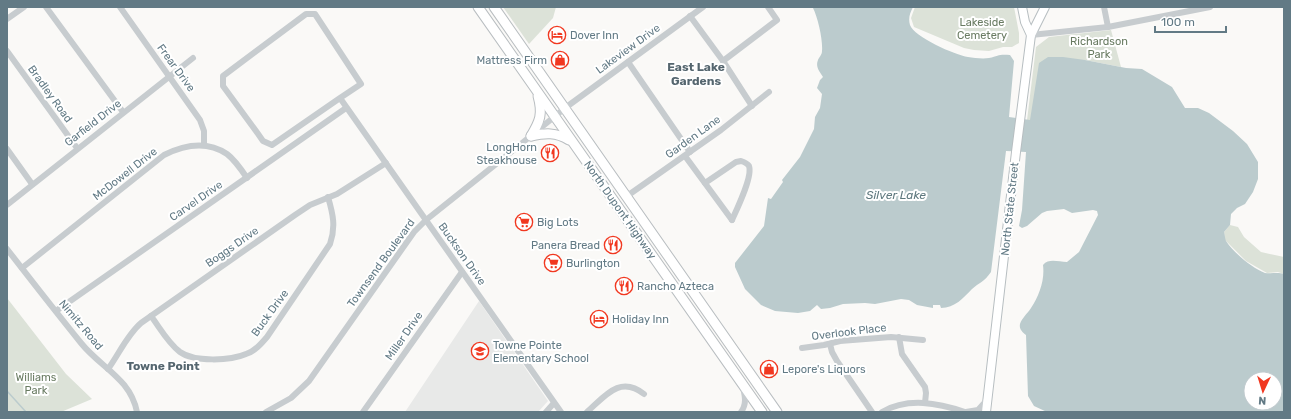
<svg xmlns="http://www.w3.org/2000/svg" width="1291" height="419" viewBox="0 0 1291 419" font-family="Rubik,sans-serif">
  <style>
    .built { fill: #e8e9e8 }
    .green { fill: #dce2d8 }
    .water { fill: #bbcbcd; fill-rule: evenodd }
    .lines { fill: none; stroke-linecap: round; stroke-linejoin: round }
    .stream { stroke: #bbcbcd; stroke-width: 1.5 }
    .major-casing { stroke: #b7bec1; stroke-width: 10 }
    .highway-casing { stroke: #b9bec1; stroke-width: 11 }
    .minor { stroke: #c7cccf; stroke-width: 6 }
    .major { stroke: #fff; stroke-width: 8 }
    .highway { stroke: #fff; stroke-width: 9 }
    .labels { text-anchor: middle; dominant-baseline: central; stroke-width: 4; stroke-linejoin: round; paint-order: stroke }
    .park-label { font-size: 11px; fill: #697b62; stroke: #fff }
    .poi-label { font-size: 11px; fill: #627a85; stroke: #fff; text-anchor: start }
    .street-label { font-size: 11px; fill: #627a85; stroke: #fff }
    .neighbourhood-label { font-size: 12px; font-weight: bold; fill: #55666f; stroke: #fff }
    .water-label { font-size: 12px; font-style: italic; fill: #5e787e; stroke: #fff }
  </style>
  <rect width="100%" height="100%" fill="#faf9f7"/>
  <path class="built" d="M 479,301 L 548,401 L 538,412 L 405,412 Z"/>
  <g class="green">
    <path d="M 503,7 L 556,7 L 553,18 L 529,44 Z"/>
    <path d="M 915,7 L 1014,7 L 1019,33 L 1019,43 L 1012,47 L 1003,47 L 989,51 L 974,50 L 964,48 L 914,27 L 911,18 Z"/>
    <path d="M 1111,30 L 1121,67 L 1085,60 L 1030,121 L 1027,120 L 1036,47 L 1049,37 Z"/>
    <path d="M 1230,225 L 1238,227 L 1244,237 L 1261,252 L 1284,257 L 1284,274 L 1278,272 L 1267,273 L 1246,261 L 1225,240 L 1224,232 Z"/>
    <path d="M 7,298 L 66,374 L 92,399 L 61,412 L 7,412 Z"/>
  </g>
  <path class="water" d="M 810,7 L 913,7 C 910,13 908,18 910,25 C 914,37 955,55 968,57 C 974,58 983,59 989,58 C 999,56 998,54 1010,55 L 1014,61 L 1009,117 L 1030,120 L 1039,63 L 1048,57 L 1063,57 L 1085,60 L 1126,68 L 1142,69 L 1172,87 L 1185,108 L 1198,108 L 1209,113 L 1233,131 L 1247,144 L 1258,162 L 1258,179 L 1253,192 L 1245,204 L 1237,208 L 1231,214 L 1230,225 L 1224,232 C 1225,235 1225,239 1226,241 C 1234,253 1252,268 1265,273 C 1271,274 1278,272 1284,274 L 1284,412 L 1047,412 L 1034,406 L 1028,396 L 1026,335 C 1022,332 1019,329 1020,324 C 1022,318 1027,314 1031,308 C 1039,296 1045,280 1043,265 C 1049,258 1058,262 1067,262 L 1079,252 L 1098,215 L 1097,211 L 1093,210 L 1072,213 L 1064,209 L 1047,211 L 1042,213 L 1027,226 L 1022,228 L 1019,226 L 1022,210 L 1026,152 L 1006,151 L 991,272 C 984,282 980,282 972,289 C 963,298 955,308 941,308 L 940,305 L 933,305 L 933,308 L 917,305 L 909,300 L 901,299 L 875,304 L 865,303 L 843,304 L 830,308 L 821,309 L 817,305 L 810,311 L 798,313 L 775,311 L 761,305 L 745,289 L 735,267 L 735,263 L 764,226 L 768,198 L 771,199 L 783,182 L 782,180 L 800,157 L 814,129 L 815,117 L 820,108 L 822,94 L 817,88 L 820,80 L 823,77 C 820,72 815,67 818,60 C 819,57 822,55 822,51 C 823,40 818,18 813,8 ZM 1251,379 L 1275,379 L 1275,403 L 1251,403 Z"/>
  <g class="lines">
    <path class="stream" d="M 7,391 L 26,412"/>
    <defs>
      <g id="major">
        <path d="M 1031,35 L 1045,7"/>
        <path d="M 986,412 L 1016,152 L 1031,35 L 1025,22 L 1022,7"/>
      </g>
      <g id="highway">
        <path d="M 478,7 L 762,412"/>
        <path d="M 494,7 L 777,412"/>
        <path d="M 531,136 C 540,121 543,114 538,96"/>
        <path d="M 531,136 C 545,133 556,132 569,140"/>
      </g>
    </defs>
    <use href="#major" class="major-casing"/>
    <use href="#highway" class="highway-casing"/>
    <g class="minor">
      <path d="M 46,7 L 123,112"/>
      <path d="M 120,7 L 200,120 L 204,131 L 204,145"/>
      <path d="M 1104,7 L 1108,27"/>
      <path d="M 690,16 L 723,61 L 752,106"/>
      <path d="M 7,19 L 24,7"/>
      <path d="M 1031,35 L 1108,27 L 1210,7"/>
      <path d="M 7,51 L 77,148"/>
      <path d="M 723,61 L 777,20 L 768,7"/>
      <path d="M 628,62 L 690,152"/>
      <path d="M 340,98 L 272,145 L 263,141 L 256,131 L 223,86 L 223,76 L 306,14 L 315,14 L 361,84 L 340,98 L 561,412"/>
      <path d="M 7,149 L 32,184"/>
      <path d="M 685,156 L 732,220"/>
      <path d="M 705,183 L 736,162 L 741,161 C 744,162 747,163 749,166 C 753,176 737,209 732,220"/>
      <path d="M 627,196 L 721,130 L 769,92"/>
      <path d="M 7,205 L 193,58"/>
      <path d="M 7,249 C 31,280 56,312 81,343 C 101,368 130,378 137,412"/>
      <path d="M 22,268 L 164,155 C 184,145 206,140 227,154 C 235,160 241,169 247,178"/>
      <path d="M 56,311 L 346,108"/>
      <path d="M 151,316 C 160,328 168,343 180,352 C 194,362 230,361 246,354 C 255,351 261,344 267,337 L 330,244 C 336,227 333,214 328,197"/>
      <path d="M 899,337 L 902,354 L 925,387 L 926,393 L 925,403"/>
      <path d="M 830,344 L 832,352 L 837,361 L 872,412"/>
      <path d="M 802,348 L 824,345 L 840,341 L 891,337 L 923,340"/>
      <path d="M 108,369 C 119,354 127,335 141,323 L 295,215 L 310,205 L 337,194 L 386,163"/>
      <path d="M 266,412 L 291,398 L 309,381 L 414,232 L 426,220 L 516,148 L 565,108 L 703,7"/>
      <path d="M 363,412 L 462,272"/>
      <path d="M 546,412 L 554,403"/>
      <path d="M 587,412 C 605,396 620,375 644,394"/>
      <path d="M 741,412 C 747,404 745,396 743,387"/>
      <path d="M 882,412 C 908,397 938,403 965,412"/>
      <path d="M 966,412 L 978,410 L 987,400"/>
    </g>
    <use href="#major" class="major"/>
    <use href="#highway" class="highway"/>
  </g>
  <defs>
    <symbol id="hotel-ring" viewBox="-11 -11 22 22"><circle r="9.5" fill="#fff" stroke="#f13820" stroke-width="1.5"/><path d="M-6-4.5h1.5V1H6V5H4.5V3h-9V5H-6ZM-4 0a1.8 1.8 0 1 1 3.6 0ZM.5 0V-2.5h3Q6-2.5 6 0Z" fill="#f13820"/></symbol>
    <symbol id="shop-ring" viewBox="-11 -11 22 22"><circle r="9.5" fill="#fff" stroke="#f13820" stroke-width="1.5"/><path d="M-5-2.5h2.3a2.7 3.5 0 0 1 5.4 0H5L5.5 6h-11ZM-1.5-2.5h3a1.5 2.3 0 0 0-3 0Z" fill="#f13820"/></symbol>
    <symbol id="restaurant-ring" viewBox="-11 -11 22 22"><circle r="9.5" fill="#fff" stroke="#f13820" stroke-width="1.5"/><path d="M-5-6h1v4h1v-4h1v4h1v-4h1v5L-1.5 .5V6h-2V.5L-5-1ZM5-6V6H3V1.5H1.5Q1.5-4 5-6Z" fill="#f13820"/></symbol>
    <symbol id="supermarket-ring" viewBox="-11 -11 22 22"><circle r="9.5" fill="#fff" stroke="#f13820" stroke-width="1.5"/><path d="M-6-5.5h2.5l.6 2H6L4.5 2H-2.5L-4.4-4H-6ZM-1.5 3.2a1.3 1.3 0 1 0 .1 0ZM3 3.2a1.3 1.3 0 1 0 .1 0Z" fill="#f13820"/></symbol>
    <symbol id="school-ring" viewBox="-11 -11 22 22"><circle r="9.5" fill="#fff" stroke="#f13820" stroke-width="1.5"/><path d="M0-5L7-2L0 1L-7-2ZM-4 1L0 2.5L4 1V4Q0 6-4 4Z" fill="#f13820"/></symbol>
  </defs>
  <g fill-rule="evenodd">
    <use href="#hotel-ring" x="547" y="25" width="20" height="20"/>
    <use href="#shop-ring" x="550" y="50" width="20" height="20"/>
    <use href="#restaurant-ring" x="540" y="143" width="20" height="20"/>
    <use href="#supermarket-ring" x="514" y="212" width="20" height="20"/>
    <use href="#restaurant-ring" x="603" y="235" width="20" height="20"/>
    <use href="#supermarket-ring" x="543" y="253" width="20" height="20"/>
    <use href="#restaurant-ring" x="614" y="276" width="20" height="20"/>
    <use href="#hotel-ring" x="589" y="309" width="20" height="20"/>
    <use href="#school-ring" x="470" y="341" width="20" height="20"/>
    <use href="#shop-ring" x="759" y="359" width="20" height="20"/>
  </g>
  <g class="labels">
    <g class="park-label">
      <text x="982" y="22">Lakeside<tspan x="982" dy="13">Cemetery</tspan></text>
      <text x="1099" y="41">Richardson<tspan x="1099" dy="13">Park</tspan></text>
      <text x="36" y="377">Williams<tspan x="36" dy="13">Park</tspan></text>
    </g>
    <g class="poi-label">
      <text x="570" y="35">Dover Inn</text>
      <text x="547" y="60" text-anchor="end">Mattress Firm</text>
      <text x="537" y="147" text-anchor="end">LongHorn<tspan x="537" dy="13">Steakhouse</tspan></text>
      <text x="537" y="222">Big Lots</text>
      <text x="600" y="245" text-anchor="end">Panera Bread</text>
      <text x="566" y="263">Burlington</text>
      <text x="637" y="286">Rancho Azteca</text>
      <text x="612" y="319">Holiday Inn</text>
      <text x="493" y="345">Towne Pointe<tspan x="493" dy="13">Elementary School</tspan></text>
      <text x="782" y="369">Lepore's Liquors</text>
    </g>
    <g class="street-label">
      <text transform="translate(628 49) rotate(-36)">Lakeview Drive</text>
      <text transform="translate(176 68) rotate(54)">Frear Drive</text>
      <text transform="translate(50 94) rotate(54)">Bradley Road</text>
      <text transform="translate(93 123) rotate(-38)">Garfield Drive</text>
      <text transform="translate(693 137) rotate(-36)">Garden Lane</text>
      <text transform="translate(125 174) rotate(-38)">McDowell Drive</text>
      <text transform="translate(196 201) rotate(-35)">Carvel Drive</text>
      <text transform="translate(1010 209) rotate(-84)">North State Street</text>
      <text transform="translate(620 210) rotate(55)">North Dupont Highway</text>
      <text transform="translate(232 247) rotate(-35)">Boggs Drive</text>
      <text transform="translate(462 254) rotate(55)">Buckson Drive</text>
      <text transform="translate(381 263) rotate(-54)">Townsend Boulevard</text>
      <text transform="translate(270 313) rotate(-54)">Buck Drive</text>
      <text transform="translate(81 325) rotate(50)">Nimitz Road</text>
      <text transform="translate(849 332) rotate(-7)">Overlook Place</text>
      <text transform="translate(404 336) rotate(-55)">Miller Drive</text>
    </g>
    <g class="neighbourhood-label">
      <text x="696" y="67">East Lake<tspan x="696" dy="14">Gardens</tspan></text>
      <text x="163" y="366">Towne Point</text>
    </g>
    <g class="water-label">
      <text x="896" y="195">Silver Lake</text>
    </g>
  </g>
  <rect width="1291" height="419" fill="none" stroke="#627a85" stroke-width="16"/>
  <g transform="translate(1263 391) rotate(184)"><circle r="19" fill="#ffffff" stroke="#c0cace"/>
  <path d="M0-3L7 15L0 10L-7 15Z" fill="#f13820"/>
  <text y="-6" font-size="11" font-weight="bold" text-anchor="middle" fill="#627a85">N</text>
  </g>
  <path d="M1155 26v6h71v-6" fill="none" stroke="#627a85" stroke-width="2"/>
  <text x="1161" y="26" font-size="12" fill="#627a85" stroke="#ffffff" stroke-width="3" paint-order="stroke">100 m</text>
</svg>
